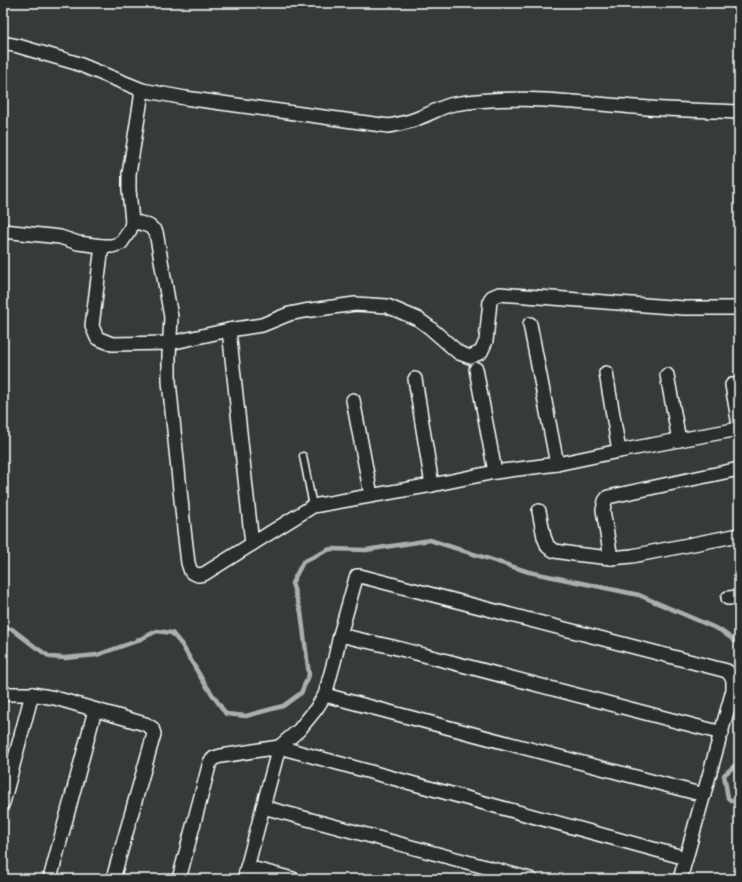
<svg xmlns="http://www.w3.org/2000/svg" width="742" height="882" viewBox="0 0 742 882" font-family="Itim,sans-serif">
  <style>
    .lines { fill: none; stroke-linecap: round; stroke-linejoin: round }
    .stream { stroke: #adaeaf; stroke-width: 4.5 }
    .lane-casing { stroke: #fff; stroke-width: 9 }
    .street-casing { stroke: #fff; stroke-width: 16 }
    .lane { stroke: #2a2d2e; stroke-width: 6 }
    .street { stroke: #2a2d2e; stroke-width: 13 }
  </style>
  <rect width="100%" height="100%" fill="#373a3b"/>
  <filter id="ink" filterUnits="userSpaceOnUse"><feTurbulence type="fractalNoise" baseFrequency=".025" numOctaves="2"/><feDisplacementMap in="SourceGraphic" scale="8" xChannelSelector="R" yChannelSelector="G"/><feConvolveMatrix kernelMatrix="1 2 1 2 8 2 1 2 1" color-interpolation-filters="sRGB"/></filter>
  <g filter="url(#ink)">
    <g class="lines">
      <g class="stream">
        <path d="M 3,628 L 12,629 L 34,646 L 50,657 L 65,658 L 97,655 L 134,642 L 157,631 L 172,633 L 182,645 L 203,681 L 226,714 L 246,716 L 283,706 L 301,693 L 309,675 L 301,612 L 292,583 L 303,562 L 330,549 L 366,550 L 430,540 L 529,572 L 639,595 L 720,630 L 739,644"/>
        <path d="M 739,762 L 724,775 L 728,798 L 739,806"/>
        <path d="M 736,879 L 736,876 L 739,876"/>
      </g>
      <defs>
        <path id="lane" d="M 303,456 L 313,506"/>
        <g id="street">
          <path d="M 3,43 L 18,46 L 76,63 L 142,90 L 185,98 L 389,126 C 399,124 411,122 421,117 C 432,113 443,106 454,104 C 510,94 568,102 624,106 C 662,110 701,110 739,112"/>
          <path d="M 132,222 L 140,223 L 149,226 L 156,232 L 171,317 L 169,356 L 169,381 L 184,529 L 188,563 L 191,572 L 198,575 L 204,574 L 313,506 L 432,485 L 495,472 L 557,464 L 619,451 L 739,429"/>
          <path d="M 3,231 L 60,237 L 78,243 L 102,246 L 112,246 L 121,243 L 130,230 L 132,222 L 129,190 L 129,174 L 140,105 L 142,90"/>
          <path d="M 102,246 L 92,326 L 97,338 L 112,344 L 170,343 L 229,330 L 262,325 L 289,314 L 304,311 L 355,304 L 387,306 L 418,319 L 429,327 L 459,353 L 470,357 L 481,352 L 486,341 L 490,301 L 492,297 L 499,294 L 684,308 L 739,308"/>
          <path d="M 530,324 L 557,464"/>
          <path d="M 229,330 L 252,544"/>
          <path d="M 476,369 L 495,472"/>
          <path d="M 606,373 L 619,451"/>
          <path d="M 667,375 L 679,440"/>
          <path d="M 415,379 L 432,485"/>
          <path d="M 732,385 L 739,425"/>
          <path d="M 353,400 L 371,495"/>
          <path d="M 539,511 L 544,537 L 548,547 L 555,551 L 574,554 L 611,558 L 632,556 L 739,535"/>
          <path d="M 611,558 L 603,510 L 605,501 L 608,497 L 739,469"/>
          <path d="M 728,598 L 739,597"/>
          <path d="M 340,635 L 356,578 L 357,576 L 360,576 L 727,671 L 733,679 L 733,690 L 686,858"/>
          <path d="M 3,694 L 32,694 L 55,698 L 145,724 L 152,728 L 154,734 L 113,879"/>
          <path d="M 325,695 L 704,795"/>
          <path d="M 3,803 L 32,694"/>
          <path d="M 263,807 L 530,879"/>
          <path d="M 247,867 L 293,879"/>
          <path d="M 50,879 L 95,710"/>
          <path d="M 179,879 L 210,762 L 214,758 L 221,756 L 279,747 L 299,730 L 316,709 L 325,695 L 335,658 L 340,635 L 357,639 L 393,647 L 722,733"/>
          <path d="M 244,879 L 263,807 L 279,747 L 686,858 L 680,879"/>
        </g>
      </defs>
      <use href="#lane" class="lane-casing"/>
      <use href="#street" class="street-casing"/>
      <use href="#lane" class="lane"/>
      <use href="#street" class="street"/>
    </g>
  </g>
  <rect width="742" height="882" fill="none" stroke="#2a2d2e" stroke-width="16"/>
  <rect x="8" y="8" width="726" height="866" fill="none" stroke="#fff" stroke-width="1.5" filter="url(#ink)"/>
</svg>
